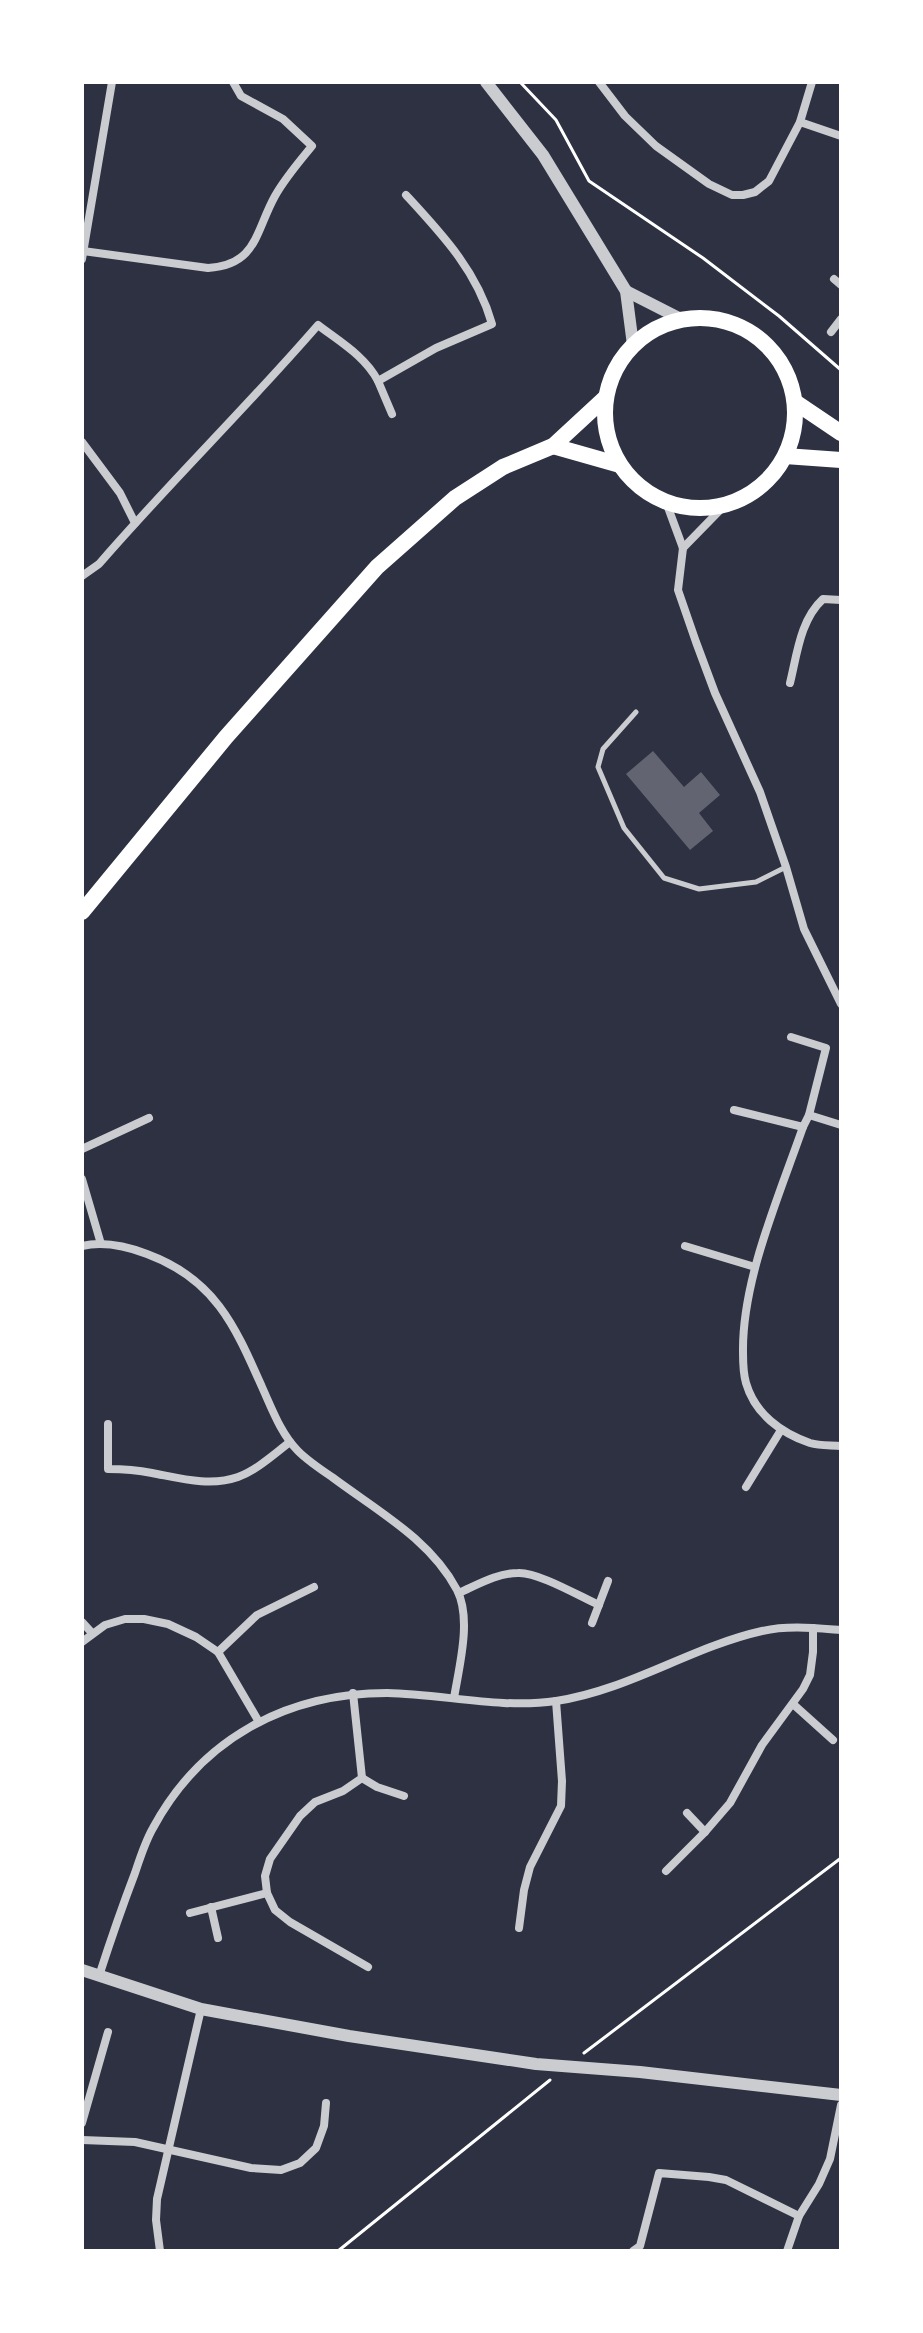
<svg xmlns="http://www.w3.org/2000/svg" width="923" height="2333" viewBox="0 0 923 2333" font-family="'Times New Roman',serif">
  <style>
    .building { fill: #626471 }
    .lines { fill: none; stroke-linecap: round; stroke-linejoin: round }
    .path { stroke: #fff; stroke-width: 3 }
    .service { stroke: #caccd0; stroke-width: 5 }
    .minor { stroke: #caccd0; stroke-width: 8 }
    .tertiary { stroke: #caccd0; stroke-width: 12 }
    .primary { stroke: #fff; stroke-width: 16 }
  </style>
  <rect width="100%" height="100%" fill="#2d3142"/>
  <path class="building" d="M 653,751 L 684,787 L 701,772 L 720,795 L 699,813 L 713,831 L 690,850 L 626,774 Z"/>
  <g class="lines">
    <g class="path">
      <path d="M 520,82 L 556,120 L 589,181 L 703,258 L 779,316 L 841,370"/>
      <path d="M 584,2053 L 841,1858"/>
      <path d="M 338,2251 L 550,2080"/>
    </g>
    <path class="service" d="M 636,712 L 603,749 L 598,767 L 624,828 L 664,878 L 699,889 L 756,882 L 786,867"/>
    <g class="minor">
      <path d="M 599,82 L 625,116 L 656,146 L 709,184 L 732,195 L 743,195 L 755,192 L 769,181 L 800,122 L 812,82"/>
      <path d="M 800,122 L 841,136"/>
      <path d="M 83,251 L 208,268 C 257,265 255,232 275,196 C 285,178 299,162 312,146 L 283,119 L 241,96 L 233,82"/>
      <path d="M 82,259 L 112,82"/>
      <path d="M 834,279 L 841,285"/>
      <path d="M 831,332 L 841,319"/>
      <path d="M 378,381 L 392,414"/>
      <path d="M 82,442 L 120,493 L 135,523"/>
      <path d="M 666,502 L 683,548 L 678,590 L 696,642 L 715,693 L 760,792 L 786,867 L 804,929 L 841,1004"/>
      <path d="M 683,548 L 725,505"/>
      <path d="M 82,576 L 99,564 C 170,482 247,407 318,325 C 340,342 365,356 378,381 L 436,348 L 492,324 C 477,271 442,234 406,195"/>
      <path d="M 790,683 C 797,655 800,620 823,599 L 841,600"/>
      <path d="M 791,1037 L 826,1048 L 809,1115 L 803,1127 C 779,1196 742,1280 743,1352 C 743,1362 743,1373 746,1383 C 755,1414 781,1433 810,1443 C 820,1446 831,1445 841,1446"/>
      <path d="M 734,1110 L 803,1127"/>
      <path d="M 809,1115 L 841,1125"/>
      <path d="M 82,1149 L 149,1118"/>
      <path d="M 82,1179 L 101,1244"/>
      <path d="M 82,1246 C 104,1241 126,1246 147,1254 C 215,1279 235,1326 262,1387 C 272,1409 281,1434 298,1451 C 308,1461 320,1469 332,1477 C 376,1510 430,1539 457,1590 C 472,1619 459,1667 454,1698"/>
      <path d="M 685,1246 L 755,1267"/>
      <path d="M 108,1424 L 108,1469 C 123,1469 137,1470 152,1473 C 179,1478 210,1487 238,1477 C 257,1470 274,1454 290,1442"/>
      <path d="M 746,1487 L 781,1430"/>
      <path d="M 459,1593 C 477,1585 497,1573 518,1573 C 538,1572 579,1596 599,1605"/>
      <path d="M 82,1622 L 92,1633"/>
      <path d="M 592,1623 L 608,1581"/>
      <path d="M 82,1642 L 105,1625 L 125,1619 L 144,1619 L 168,1624 L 196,1637 L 218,1652 L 259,1722"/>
      <path d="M 218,1652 L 257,1615 L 314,1587"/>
      <path d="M 353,1693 L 362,1778 L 343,1791 L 315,1802 L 300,1816 L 270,1859 L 265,1876 L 267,1893 L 275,1910 L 290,1922 L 368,1967"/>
      <path d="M 793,1704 L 833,1740"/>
      <path d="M 362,1778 L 377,1787 L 404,1796"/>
      <path d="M 687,1813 L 705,1832"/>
      <path d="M 666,1871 L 705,1832 L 730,1803 L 762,1745 L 803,1689 L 810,1675 L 813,1652 L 813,1628"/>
      <path d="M 211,1907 L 218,1938"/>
      <path d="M 190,1913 L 267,1893"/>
      <path d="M 519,1928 L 524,1890 L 530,1867 L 561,1806 L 562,1781 L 556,1701"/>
      <path d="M 99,1976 C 110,1942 122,1907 135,1873 C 140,1858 145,1842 153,1828 C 201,1739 286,1693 387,1693 C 443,1694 500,1709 556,1701 C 629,1690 691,1647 762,1631 C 788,1625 815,1628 841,1630"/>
      <path d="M 82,2123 L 108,2032"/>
      <path d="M 82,2140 L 135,2142 L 251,2168 L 281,2170 L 300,2163 L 316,2148 L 324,2126 L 326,2103"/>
      <path d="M 160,2251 L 156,2220 L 157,2199 L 201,2009"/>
      <path d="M 633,2251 L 640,2246 L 659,2173 L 709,2177 L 726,2180 L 799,2216"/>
      <path d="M 787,2251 L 799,2216 L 819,2184 L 830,2159 L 841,2105"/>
    </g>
    <g class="tertiary">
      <path d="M 486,82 L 543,155 L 626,291 L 633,345"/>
      <path d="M 626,291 L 681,319"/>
      <path d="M 82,1970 L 201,2009 L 349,2036 L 536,2064 L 640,2072 L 841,2095"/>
    </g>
    <g class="primary">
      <circle cx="700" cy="413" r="95"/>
      <path d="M 795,402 L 841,433"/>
      <path d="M 553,446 L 620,465"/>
      <path d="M 785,456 L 841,460"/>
      <path d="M 82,912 L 226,737 L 377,567 L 455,498 L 503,467 L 553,446 L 606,397"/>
    </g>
  </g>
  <rect width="923" height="2333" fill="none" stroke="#ffffff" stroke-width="168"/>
</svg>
